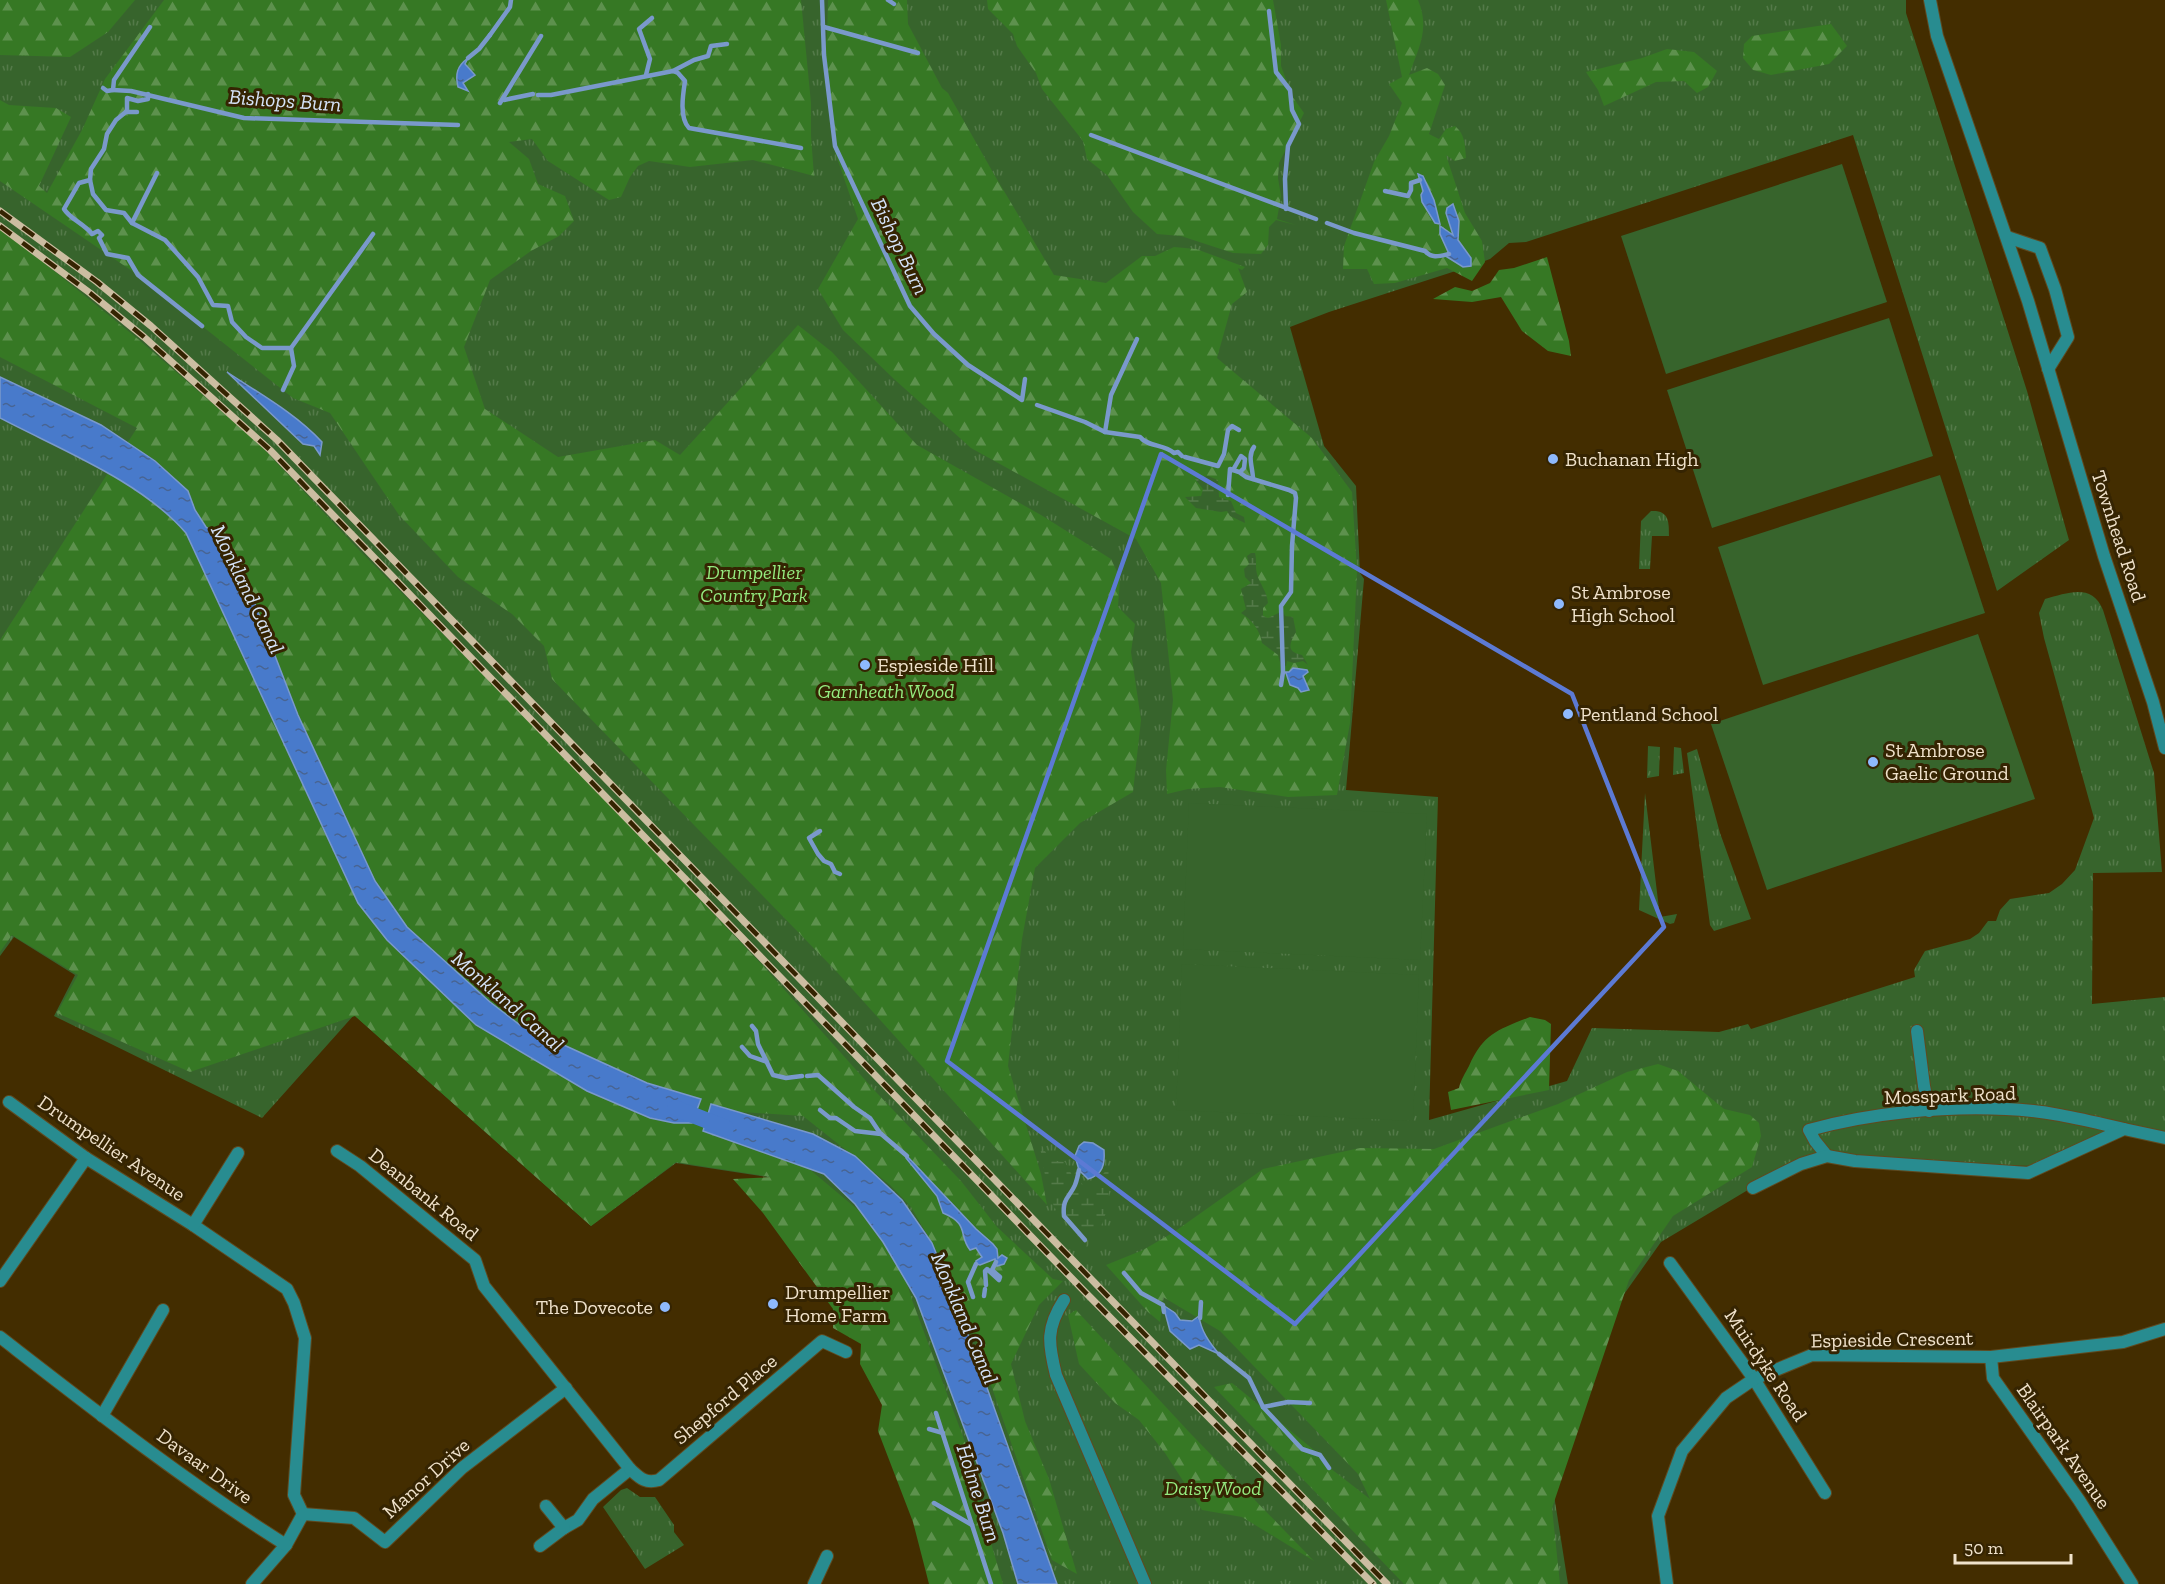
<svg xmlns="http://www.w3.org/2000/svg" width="2165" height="1584" viewBox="0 0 2165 1584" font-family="'Zilla Slab',serif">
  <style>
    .grass { fill: url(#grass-tufts) }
    .forest { fill: url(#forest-firs) }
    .wetland { fill: url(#wetland-marsh) }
    .pitch { fill: #37642c }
    .water { fill: url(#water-ripples); stroke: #7a99cb; stroke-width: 1.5 }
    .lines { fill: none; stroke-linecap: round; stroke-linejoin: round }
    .stream { stroke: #7a99cb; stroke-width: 4.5 }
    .canal { stroke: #487acb; stroke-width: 16 }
    .minor-casing { stroke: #5f4a20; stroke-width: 14 }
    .tertiary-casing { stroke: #5f4a20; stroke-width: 14 }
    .minor { stroke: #288c90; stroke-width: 12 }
    .tertiary { stroke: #288c90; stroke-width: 12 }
    .rail-casing { stroke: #ccbda1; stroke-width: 7 }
    .rail { stroke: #352402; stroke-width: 4.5; stroke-dasharray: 14; stroke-linecap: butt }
    .marked { fill: none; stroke: #5c7ad4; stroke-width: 4.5; stroke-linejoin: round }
    .poi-dot { fill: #8eb9fd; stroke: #352402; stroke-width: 2 }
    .labels { text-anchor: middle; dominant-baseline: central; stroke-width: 6; stroke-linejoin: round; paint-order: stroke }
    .poi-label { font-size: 20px; fill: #f0e2cb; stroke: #352402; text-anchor: start }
    .street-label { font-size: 20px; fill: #f0e2cb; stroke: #352402 }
    .park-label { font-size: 20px; font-style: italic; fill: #94eb7f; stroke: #352402 }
    .water-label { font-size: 21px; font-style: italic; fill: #d6e4f9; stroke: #352402 }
  </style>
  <defs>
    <pattern id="grass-tufts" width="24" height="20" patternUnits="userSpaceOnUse" patternTransform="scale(1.5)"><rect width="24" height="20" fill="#37642c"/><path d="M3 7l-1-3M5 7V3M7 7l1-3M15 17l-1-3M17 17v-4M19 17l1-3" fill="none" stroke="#547a49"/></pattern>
    <pattern id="forest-firs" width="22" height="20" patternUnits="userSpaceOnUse" patternTransform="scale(1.5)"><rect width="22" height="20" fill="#367824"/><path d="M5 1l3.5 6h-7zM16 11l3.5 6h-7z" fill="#5d914d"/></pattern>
    <pattern id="wetland-marsh" width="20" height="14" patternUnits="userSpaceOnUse" patternTransform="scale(1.5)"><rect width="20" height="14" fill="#37642c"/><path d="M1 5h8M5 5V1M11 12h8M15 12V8" fill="none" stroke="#547a49"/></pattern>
    <pattern id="water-ripples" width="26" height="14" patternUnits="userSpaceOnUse" patternTransform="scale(1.5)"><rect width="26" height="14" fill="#487acb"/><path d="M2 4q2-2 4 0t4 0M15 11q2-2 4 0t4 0" fill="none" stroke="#486492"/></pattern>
  </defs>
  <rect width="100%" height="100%" fill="#432d00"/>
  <g class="grass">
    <path d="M 0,0 L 1906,0 L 1906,13 L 2027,391 L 2069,540 L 1997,591 L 1853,135 L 1526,242 L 1509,243 L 1490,259 L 1471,266 L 1329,312 L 1290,327 L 1324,446 L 1356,486 L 1360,573 L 1364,579 L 1346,790 L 1438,797 L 1429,1120 L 1567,1081 L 1592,1028 L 1719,1032 L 1748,1024 L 1751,1029 L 1915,977 L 1914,970 L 1925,951 L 1970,939 L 1979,933 L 1988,921 L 1996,921 L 2000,910 L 2010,899 L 2049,893 L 2062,884 L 2075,870 L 2094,818 L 2044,638 L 2039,613 L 2045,599 C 2068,593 2092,583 2103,610 L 2154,773 L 2162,872 L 2093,873 L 2092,1004 L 2165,997 L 2165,1131 L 2110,1132 L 2032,1166 L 1798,1160 L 1661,1242 L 1598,1331 L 1554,1495 L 1568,1584 L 929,1584 L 931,1393 L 773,1178 L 676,1163 L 591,1226 L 354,1015 L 262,1118 L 54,1016 L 75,975 L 14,937 L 0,956 Z"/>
    <path d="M 1651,511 C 1669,510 1669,521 1669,536 L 1652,536 L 1650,569 L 1639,569 L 1641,521 Z"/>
    <path d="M 1648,746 L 1660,747 L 1659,776 L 1647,778 Z"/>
    <path d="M 1674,747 L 1681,748 L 1684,773 L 1673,775 Z"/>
    <path d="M 1697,749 L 1720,833 L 1751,919 L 1714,931 L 1710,925 L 1687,753 Z"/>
    <path d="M 1645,793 L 1660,917 L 1677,914 L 1674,923 L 1670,924 L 1639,910 Z"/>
    <path d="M 627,1488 L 640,1497 L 655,1497 L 674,1525 L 674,1532 L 684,1545 L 645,1569 L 603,1507 L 621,1490 Z"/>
  </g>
  <g class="forest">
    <path d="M 0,0 L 135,0 L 108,32 L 70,57 L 0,55 Z"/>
    <path d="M 164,0 L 801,0 L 811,103 L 811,136 L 814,176 L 753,160 L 690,167 L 649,161 L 638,166 L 630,177 L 621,197 L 609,200 L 548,161 L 532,139 L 509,142 L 529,159 L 538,184 L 565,196 L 574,221 L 559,236 L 531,251 L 490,280 L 464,347 L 485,409 L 558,457 L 655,440 L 680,455 L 798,325 L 832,352 L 917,445 L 1041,515 L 1111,559 L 1120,578 L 1118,607 L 1135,624 L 1131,652 L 1141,720 L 1133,792 L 1080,823 L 1035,868 L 1022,939 L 1008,1066 L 1041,1174 L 1047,1205 L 836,971 L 552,679 L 544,646 L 512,614 L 458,577 L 399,515 L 330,413 L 293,398 L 135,273 L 0,181 L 0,100 L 9,105 L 56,108 L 71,117 L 39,186 L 47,193 L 82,130 L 105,79 Z"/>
    <path d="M 828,0 L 907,0 L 908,24 L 942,88 L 948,93 L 995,176 L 1054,275 L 1106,283 L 1142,256 L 1155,256 L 1174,247 L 1196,249 L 1245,267 L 1242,270 L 1238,268 L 1247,292 L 1232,304 L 1217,358 L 1312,438 L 1352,492 L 1357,571 L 1350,723 L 1337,795 L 1288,797 L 1220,787 L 1188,789 L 1167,794 L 1166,770 L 1173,700 L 1161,583 L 1136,539 L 971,448 L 894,379 L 843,330 L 818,289 L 858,219 L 835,152 L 824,55 L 827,36 Z"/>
    <path d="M 987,0 L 1273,0 L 1281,45 L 1281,66 L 1292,96 L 1304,113 L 1279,163 L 1278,178 L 1281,196 L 1277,219 L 1296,225 L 1276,220 L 1269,227 L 1268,245 L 1261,254 L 1233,253 L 1181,236 L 1157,234 L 1133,212 L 1107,175 L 1087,159 L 1083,141 L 1042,89 L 1036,73 L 1017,46 L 1013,34 L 988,9 Z"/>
    <path d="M 1386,0 L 1418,0 C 1430,29 1419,47 1409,75 L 1427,68 L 1438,74 L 1445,85 L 1429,134 L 1439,139 L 1446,129 L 1455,126 C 1465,134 1465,145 1466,158 L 1455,161 L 1446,155 L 1465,213 L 1482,241 L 1485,262 L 1472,281 L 1447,268 L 1395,283 L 1374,284 L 1367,269 L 1343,269 L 1344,246 L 1374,162 L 1389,136 L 1402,103 L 1389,84 L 1402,77 Z"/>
    <path d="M 1831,24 L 1847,46 L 1829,64 L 1771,75 L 1753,70 L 1743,58 L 1744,44 L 1752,36 Z"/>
    <path d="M 1667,49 L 1694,52 L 1717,71 L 1708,87 L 1697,93 L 1684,81 L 1656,82 L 1604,106 L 1598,90 L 1586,72 L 1642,58 Z"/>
    <path d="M 0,227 L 138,339 L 257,442 L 358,549 L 552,744 L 765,968 L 875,1091 L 961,1181 L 997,1227 L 1053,1279 L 1063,1281 L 1039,1305 L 1011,1364 L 1025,1421 L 1049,1479 L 1077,1574 L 1052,1560 L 969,1322 L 946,1267 L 911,1207 L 890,1185 L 803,1116 L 741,1112 L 894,1240 L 912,1300 L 965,1442 L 967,1461 L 1003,1584 L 929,1584 L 913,1522 L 878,1431 L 882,1405 L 860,1364 L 861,1344 L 833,1328 L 833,1309 L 763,1213 L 733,1179 L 772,1177 L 676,1162 L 591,1226 L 355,1016 L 190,1072 L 57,1013 L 78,975 L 12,935 L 0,952 L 0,640 L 137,428 L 0,357 Z"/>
    <path d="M 1547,257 L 1569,341 L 1571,356 L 1548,351 L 1522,331 L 1501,297 L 1472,302 L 1433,299 L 1455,287 L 1472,291 L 1490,283 L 1499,270 L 1514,268 Z"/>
    <path d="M 1530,1017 L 1545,1020 L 1551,1024 L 1549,1090 L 1451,1110 L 1448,1092 L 1459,1088 C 1461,1079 1465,1074 1469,1066 C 1484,1033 1498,1030 1530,1017 Z"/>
    <path d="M 1658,1064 L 1678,1071 L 1724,1109 L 1750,1115 L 1759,1123 L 1761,1136 L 1752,1167 L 1673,1216 L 1629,1280 L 1552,1508 L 1560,1584 L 1404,1584 L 1214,1387 L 1232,1383 L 1320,1455 L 1330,1468 L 1370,1499 L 1358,1474 L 1220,1331 L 1163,1297 L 1160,1322 L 1148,1312 L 1106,1265 L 1143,1250 L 1174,1232 L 1263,1169 L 1360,1148 L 1434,1149 L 1558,1104 L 1627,1072 Z"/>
    <path d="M 1076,1310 L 1190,1433 L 1314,1561 L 1242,1517 L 1202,1510 L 1165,1453 L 1139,1420 L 1115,1403 L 1079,1364 L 1068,1315 Z"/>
  </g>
  <g class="wetland">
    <path d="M 1208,476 L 1218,480 L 1219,497 L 1231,501 L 1236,513 L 1244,517 L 1245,523 L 1230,516 L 1227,511 L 1221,512 L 1196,508 L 1185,497 L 1201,496 L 1203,489 L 1195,479 Z"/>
    <path d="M 1251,553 L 1255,553 C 1257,560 1255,567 1257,574 C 1260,585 1267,591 1268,603 L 1263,608 L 1263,616 L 1268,618 L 1283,611 L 1285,616 L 1293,617 L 1296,632 C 1289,644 1286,652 1302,655 L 1308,665 L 1303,661 L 1294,663 L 1287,661 L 1286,666 L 1281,666 L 1278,655 L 1262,643 C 1260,630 1252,620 1241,613 L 1246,609 L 1241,589 L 1251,583 L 1245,577 L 1244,569 L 1249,564 L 1247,556 Z"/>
    <path d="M 1030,1124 L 1050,1160 L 1065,1162 L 1073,1177 L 1077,1169 L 1080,1174 L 1080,1181 L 1083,1185 L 1091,1188 L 1110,1166 C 1109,1200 1110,1220 1087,1247 L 1054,1207 L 1045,1175 L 1040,1147 Z"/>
  </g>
  <g class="pitch">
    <path d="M 1842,164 L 1887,302 L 1666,374 L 1621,236 Z"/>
    <path d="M 1889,318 L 1933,456 L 1712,528 L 1667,390 Z"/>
    <path d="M 1940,475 L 1985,613 L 1763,685 L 1718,547 Z"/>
    <path d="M 1978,634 L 2035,799 L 1767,890 L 1711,724 Z"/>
    <path d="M 1189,803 L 1427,814 L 1420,960 L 1183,949 Z"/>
    <path d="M 1182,964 L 1419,975 L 1413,1121 L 1176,1110 Z"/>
  </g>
  <g class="water">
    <path d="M 468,58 L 465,64 L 475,75 L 463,83 L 468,91 L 458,87 C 455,74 457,66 468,58 Z"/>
    <path d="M 1418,174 L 1423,176 L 1434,200 L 1440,224 L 1435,223 L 1422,202 L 1421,195 L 1423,191 Z"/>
    <path d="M 1453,204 L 1459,221 L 1458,240 L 1471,258 L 1471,266 L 1463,267 L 1444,255 L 1449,254 L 1440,234 L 1440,226 L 1453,235 L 1446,213 L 1447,208 Z"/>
    <path d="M 227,372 C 260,394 295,413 322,442 L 320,455 L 314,446 L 303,444 Z"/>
    <path d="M 0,377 L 101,425 L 155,461 L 188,491 L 195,510 L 206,527 L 226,541 L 239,563 L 298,715 L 375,881 L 407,927 L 490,1002 L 520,1025 L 647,1083 L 701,1099 L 692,1123 L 674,1123 L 650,1118 L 587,1091 L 476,1025 L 387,940 L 358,903 L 186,533 C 141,481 61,450 0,418 Z"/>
    <path d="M 1293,668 L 1307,670 L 1308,672 L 1303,676 L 1309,690 L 1301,692 L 1298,688 L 1290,685 L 1286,673 L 1283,672 L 1289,672 Z"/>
    <path d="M 711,1104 L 813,1134 L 855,1156 L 902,1200 L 932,1243 L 960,1312 L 1057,1584 L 1018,1584 L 1003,1533 L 916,1298 L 883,1242 L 855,1204 L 824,1174 L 703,1131 Z"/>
    <path d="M 1084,1142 L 1093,1143 L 1104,1150 C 1105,1164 1103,1175 1088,1179 L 1079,1170 L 1075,1156 L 1079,1146 Z"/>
    <path d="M 906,1155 L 976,1229 L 993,1244 L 997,1249 L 998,1258 L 1002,1255 L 1007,1258 L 1004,1264 L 997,1266 L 995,1259 L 980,1265 L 976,1264 L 976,1261 L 982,1257 L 976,1248 L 970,1250 C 958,1235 970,1224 943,1213 L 937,1196 L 906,1158 Z"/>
    <path d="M 1163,1305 L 1175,1313 L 1180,1320 L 1192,1321 L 1199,1316 C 1201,1331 1209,1342 1219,1354 L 1199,1345 L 1190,1349 L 1170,1331 Z"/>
  </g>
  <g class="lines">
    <g class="stream">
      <path d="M 822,0 L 824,55 L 835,146 L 910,306 L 934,334 L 968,365 L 1022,400 L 1025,379"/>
      <path d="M 888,0 L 894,4"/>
      <path d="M 1269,11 L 1276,72 L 1290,90 L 1292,110 L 1299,124 L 1288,146 L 1285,179 L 1286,209"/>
      <path d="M 150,27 L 114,80 L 113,90 L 131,91 L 244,118 L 458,125"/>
      <path d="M 824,27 L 918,53"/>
      <path d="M 490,35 L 510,7 L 511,0"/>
      <path d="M 468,58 L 479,49 L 490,35"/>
      <path d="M 673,71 L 694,60 L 708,56 L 711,46 L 727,44"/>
      <path d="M 646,75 L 650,59 L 639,29 L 652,18"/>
      <path d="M 103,88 L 107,91 L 113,90"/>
      <path d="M 148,94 L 148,99 L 138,101 L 127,98 L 127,111 L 116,120 L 107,134 L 104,149 L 91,169 L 90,180 L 93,194 L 106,210 L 124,213 L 132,223 L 165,240 L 198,277 L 213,305 L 228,306 L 232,322 L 246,337 L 262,348 L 291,348 L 294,366 L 283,390"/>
      <path d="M 538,95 L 551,95 L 673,71 L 678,73 L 685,81 C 683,94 679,118 689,128 L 801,148"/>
      <path d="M 504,100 L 533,94"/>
      <path d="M 500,103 L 541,36"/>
      <path d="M 126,112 L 137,112"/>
      <path d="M 1091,135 L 1316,219"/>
      <path d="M 90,180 L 79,183 L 64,209 C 70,219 83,223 92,234 L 98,231 L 102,235 L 99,238 L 107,254 L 128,258 L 138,275 L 202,326"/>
      <path d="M 1385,191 L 1408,196 L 1411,190 L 1411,183 L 1420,180"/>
      <path d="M 132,223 L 157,173"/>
      <path d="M 1327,223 L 1354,233 L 1425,251 C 1432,259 1440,256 1449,254"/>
      <path d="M 291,348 L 373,234"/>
      <path d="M 1037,405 L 1085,422 L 1105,432 L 1140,437 C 1148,447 1164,444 1174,453 L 1178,452 L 1182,456"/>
      <path d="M 1105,432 L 1111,395 L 1137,339"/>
      <path d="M 1185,457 L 1218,466 L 1224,454 L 1228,430 L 1232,426 L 1239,430"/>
      <path d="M 1233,470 L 1241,456 L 1245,459 L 1244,468 L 1240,472"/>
      <path d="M 1253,479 C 1253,468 1247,456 1254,447"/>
      <path d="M 1228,495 L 1230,469 L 1239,472 L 1246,477 L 1289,490 L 1295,493 L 1296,498 L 1292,546 L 1291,592 L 1281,606 L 1283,672 L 1281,685"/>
      <path d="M 820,831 L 809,838 L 818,854 L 824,861 L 831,864 L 835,872 L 840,874"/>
      <path d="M 752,1026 L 756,1031 L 758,1044 L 773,1075 L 786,1078 L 802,1076"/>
      <path d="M 742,1047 L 750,1056 L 767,1062"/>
      <path d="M 807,1076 L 818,1075 L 854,1107 L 870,1118 L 880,1133 L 907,1156"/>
      <path d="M 820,1110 L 830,1118 L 836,1118 L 855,1131 L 881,1134"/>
      <path d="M 1079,1170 C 1078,1175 1077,1180 1075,1185 C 1070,1197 1062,1198 1064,1216 L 1085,1240"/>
      <path d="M 1124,1273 L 1141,1293 L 1163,1305 L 1164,1312"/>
      <path d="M 986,1285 L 985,1271 L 987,1269 L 999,1280 L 1000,1277 L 992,1270 L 996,1262"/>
      <path d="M 984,1296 L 985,1289"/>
      <path d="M 973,1297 L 968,1282 L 976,1264"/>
      <path d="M 1200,1318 L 1201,1302"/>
      <path d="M 1219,1354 L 1249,1378 L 1263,1407 L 1302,1449 L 1320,1455 L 1329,1468"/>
      <path d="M 1263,1407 L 1288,1402 L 1310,1403"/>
      <path d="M 936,1413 L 991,1584"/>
      <path d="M 929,1429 L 943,1433"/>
      <path d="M 934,1503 L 972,1525"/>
    </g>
    <path class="canal" d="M 675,1108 L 726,1128"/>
    <defs>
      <g id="minor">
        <path d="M 2007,237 L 2040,248 L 2055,289 L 2068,337 L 2048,369"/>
        <path d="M 1917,1031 L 1924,1086 L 1929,1111"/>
        <path d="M 9,1102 L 86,1158 L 193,1225 L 287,1289 L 294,1303 L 305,1338 L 294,1495 L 303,1514 L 286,1545 L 252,1584"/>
        <path d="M 337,1151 L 360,1166 L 475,1260 L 484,1286 L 630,1469 L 593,1499 L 578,1520 L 564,1528 L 540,1546"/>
        <path d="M 1827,1156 L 1815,1141 L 1809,1130 C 1870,1113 1942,1106 2006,1109 C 2045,1110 2085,1120 2124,1129"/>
        <path d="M 1753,1188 L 1801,1164 L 1827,1156 L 1855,1161 L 2028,1173 L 2124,1129 L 2165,1138"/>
        <path d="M 193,1225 L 238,1153"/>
        <path d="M 1670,1263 L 1754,1379 L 1825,1493"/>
        <path d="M 0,1281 L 86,1158"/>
        <path d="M 1064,1300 C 1046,1328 1048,1343 1056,1375 L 1145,1584"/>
        <path d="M 0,1337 C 93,1409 186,1482 286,1545"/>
        <path d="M 1991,1357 L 1993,1378 L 2079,1500 L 2132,1584"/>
        <path d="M 102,1416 L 163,1310"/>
        <path d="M 630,1469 C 640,1478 645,1484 659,1480 L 822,1341 L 846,1352"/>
        <path d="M 546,1506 L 564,1528"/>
        <path d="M 303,1514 L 354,1518 L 385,1542 L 462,1468 L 566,1388"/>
        <path d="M 814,1584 L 827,1556"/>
        <path d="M 1667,1584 L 1658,1516 L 1682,1451 L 1726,1398 L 1754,1379 L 1812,1355 L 1991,1357 L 2123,1342 L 2165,1329"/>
      </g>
      <path id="tertiary" d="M 1930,0 L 1937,36 L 2028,301 L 2104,556 L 2153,702 L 2165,748"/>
    </defs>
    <use href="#minor" class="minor-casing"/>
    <use href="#tertiary" class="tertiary-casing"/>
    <use href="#minor" class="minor"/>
    <use href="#tertiary" class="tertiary"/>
    <defs>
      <g id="rail">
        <path d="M 0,211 L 97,282 L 151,326 L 277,440 L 1387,1584"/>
        <path d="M 0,226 L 90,293 L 144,337 L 270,450 L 1086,1293 L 1373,1584"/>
      </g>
    </defs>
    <use href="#rail" class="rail-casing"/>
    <use href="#rail" class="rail"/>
  </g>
  <path class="marked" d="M 1161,454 L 1572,694 L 1664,927 L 1295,1324 L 947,1061 Z"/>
  <g class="poi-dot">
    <circle cx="1553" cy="459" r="6"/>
    <circle cx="1559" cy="604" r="6"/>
    <circle cx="865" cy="665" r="6"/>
    <circle cx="1568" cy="714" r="6"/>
    <circle cx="1873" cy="762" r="6"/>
    <circle cx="773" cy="1304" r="6"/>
    <circle cx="665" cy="1307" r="6"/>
  </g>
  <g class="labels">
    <g class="poi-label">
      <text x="1565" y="459">Buchanan High</text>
      <text x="1571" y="592">St Ambrose<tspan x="1571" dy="23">High School</tspan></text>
      <text x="877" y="665">Espieside Hill</text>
      <text x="1580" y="714">Pentland School</text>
      <text x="1885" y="750">St Ambrose<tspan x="1885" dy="23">Gaelic Ground</tspan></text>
      <text x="785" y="1292">Drumpellier<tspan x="785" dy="23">Home Farm</tspan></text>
      <text x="653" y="1307" text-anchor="end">The Dovecote</text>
    </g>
    <g class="street-label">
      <text transform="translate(2119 536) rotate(72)">Townhead Road</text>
      <text transform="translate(1950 1095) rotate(-2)">Mosspark Road</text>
      <text transform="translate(112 1148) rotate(34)">Drumpellier Avenue</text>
      <text transform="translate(424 1194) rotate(39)">Deanbank Road</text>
      <text transform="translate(1892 1339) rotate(-1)">Espieside Crescent</text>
      <text transform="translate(1766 1365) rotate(56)">Muirdyke Road</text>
      <text transform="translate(725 1399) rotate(-40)">Shepford Place</text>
      <text transform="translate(2064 1446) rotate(55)">Blairpark Avenue</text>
      <text transform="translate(205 1466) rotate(36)">Davaar Drive</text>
      <text transform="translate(426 1478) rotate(-42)">Manor Drive</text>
    </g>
    <g class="park-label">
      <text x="754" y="572">Drumpellier<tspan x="754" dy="23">Country Park</tspan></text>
      <text x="886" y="691">Garnheath Wood</text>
      <text x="1213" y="1488">Daisy Wood</text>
    </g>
    <g class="water-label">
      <text transform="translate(285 100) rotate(4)">Bishops Burn</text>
      <text transform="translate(900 246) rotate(64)">Bishop Burn</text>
      <text transform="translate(248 589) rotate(64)">Monkland Canal</text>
      <text transform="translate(508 1001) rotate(41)">Monkland Canal</text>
      <text transform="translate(965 1318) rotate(67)">Monkland Canal</text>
      <text transform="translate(979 1493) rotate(72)">Holme Burn</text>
    </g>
  </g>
  <path d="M1955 1554v9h116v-9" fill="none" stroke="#f0e2cb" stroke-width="3"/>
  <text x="1964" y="1554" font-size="18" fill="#f0e2cb" stroke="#352402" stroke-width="4.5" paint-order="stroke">50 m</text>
</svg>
